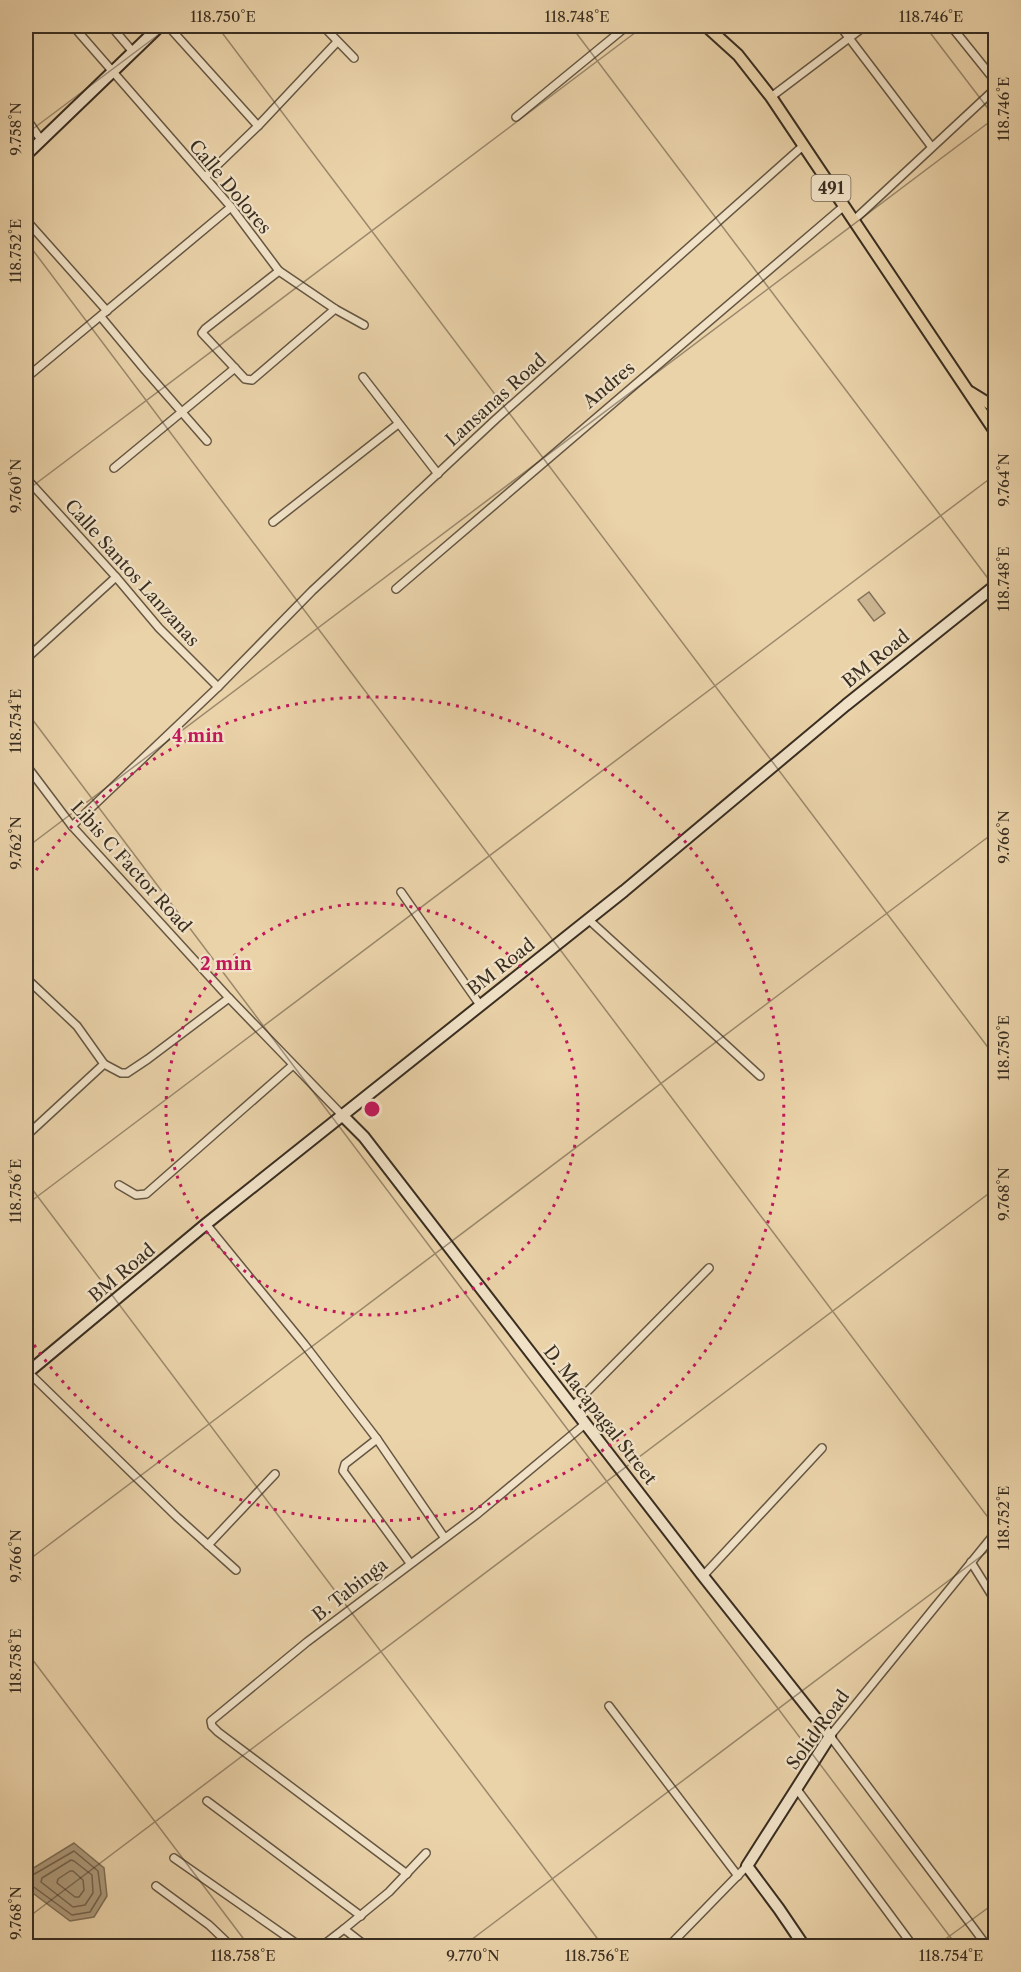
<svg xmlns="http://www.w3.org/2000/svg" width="1021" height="1972" viewBox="0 0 1021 1972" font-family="'Libre Caslon Text',serif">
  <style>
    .green { fill: #ccb692; stroke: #82725a; stroke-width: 1.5 }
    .water { fill: #ae9a7b; stroke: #7f6f57; stroke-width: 1.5 }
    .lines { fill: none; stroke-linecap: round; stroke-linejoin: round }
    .shore { stroke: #74644e; stroke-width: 1.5 }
    .street-casing { stroke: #655743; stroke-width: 10 }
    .secondary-casing { stroke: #392e21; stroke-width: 14 }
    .primary-casing { stroke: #392e21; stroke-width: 14 }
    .street { stroke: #f1e2c7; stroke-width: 7 }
    .secondary { stroke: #f1e2c7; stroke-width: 10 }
    .primary { stroke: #ead2a9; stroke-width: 10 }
    .ticks { fill: none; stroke: #392e21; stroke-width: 1.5; stroke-opacity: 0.45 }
    .ring { fill: none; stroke: #c2185b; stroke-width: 3; stroke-dasharray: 3 6 }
    .labels { text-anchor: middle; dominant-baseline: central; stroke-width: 4.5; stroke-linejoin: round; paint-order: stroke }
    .shield { fill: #f1e2c7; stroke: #706453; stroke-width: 1.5 }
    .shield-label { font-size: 16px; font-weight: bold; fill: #392e21 }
    .street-label { font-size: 18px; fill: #392e21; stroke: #f1e2c7 }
    .centre { fill: #c2185b; stroke: #f1e2c7; stroke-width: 3 }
    .ring-label { font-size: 18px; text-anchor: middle; font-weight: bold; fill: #c2185b; stroke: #f1e2c7; stroke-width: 4.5; stroke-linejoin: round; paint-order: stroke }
    .neatline { fill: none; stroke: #392e21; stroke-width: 2 }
    .ticks-label { font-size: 15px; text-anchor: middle; fill: #392e21 }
  </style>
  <rect width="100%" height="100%" fill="#ead2a9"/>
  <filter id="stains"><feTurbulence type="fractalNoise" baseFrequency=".00333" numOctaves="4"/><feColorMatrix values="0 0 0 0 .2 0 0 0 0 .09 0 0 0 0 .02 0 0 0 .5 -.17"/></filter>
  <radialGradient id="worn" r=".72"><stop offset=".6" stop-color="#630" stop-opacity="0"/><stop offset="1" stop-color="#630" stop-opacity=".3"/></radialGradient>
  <path class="green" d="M 869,592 L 885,613 L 874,621 L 858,600 Z"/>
  <path class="water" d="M 74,1843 L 104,1868 L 107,1896 L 94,1917 L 70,1921 L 26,1888 L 27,1872 Z"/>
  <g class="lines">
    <g class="shore">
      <path d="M 71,1860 L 74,1861 L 92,1875 L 93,1893 L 85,1905 L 73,1907 L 41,1882 L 42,1878 Z"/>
      <path d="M 70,1871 L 73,1871 L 83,1880 L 84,1890 L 79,1897 L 75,1897 L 57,1883 L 58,1879 Z"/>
      <path d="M 26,1877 L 31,1876 L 74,1851 L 98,1871 L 101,1894 L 90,1912 L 72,1915 L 31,1885 L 26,1884"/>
    </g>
    <defs>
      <g id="street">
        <path d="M 73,26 L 231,207 L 279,271 L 335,309 L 364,325"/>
        <path d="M 111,26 L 133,52"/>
        <path d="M 168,26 L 258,126"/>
        <path d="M 323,26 L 354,58"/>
        <path d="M 840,26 L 931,146"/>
        <path d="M 951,26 L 996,82"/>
        <path d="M 771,97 L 865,26"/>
        <path d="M 516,117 L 627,26"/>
        <path d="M 26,118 L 41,140"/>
        <path d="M 205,177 L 258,126 L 337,42"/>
        <path d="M 26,220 L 107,311"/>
        <path d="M 853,221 L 996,88"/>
        <path d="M 279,271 L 205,329 L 202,333 L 245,379 L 252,380 L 335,309"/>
        <path d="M 101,317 L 145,370 L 207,441"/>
        <path d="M 363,377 L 438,474"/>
        <path d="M 26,378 L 231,207"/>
        <path d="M 114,468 L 235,368"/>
        <path d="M 26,478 L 116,577 L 159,628 L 218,687"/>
        <path d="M 273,522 L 398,424"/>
        <path d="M 396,589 L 844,206"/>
        <path d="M 27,658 L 116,577"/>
        <path d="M 26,765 L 72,826 L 229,998 L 343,1116"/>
        <path d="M 72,826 L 218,687 L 312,591 L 496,419 L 804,145"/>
        <path d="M 401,892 L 480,1005"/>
        <path d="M 588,919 L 760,1076"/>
        <path d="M 26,978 L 77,1026 L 104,1064 L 121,1073 L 127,1073 L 148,1059 L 229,998"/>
        <path d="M 26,1136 L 104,1064"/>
        <path d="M 119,1185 L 136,1195 L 146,1194 L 293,1065"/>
        <path d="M 206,1224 L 304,1344 L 377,1439 L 444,1537"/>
        <path d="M 28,1372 L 177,1517 L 236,1570"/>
        <path d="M 572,1407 L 709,1268"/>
        <path d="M 377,1439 L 345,1464 L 343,1471 L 410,1563"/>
        <path d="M 208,1545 L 275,1474"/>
        <path d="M 971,1562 L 996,1602"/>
        <path d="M 703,1576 L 822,1448"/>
        <path d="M 609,1706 L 738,1876"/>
        <path d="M 796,1788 L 913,1946"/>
        <path d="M 207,1801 L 361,1916"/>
        <path d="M 174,1858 L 300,1946"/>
        <path d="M 407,1874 L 218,1732 L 212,1726 L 211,1721 L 307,1642 L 476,1515 L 585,1424"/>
        <path d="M 156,1886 L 209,1925 L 231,1946"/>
        <path d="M 344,1929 L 389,1892 L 426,1853"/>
        <path d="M 322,1946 L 344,1929 L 366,1946"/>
        <path d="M 669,1946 L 747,1866"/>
        <path d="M 987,1946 L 830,1736 L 996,1532"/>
      </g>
      <g id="secondary">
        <path d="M 26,155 L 160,26"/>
        <path d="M 343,1116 L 364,1137 L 703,1576 L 830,1736 L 747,1866 L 779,1909 L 804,1946"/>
        <path d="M 26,1374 L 206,1224 L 624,891 L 846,705 L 996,585"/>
      </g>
      <g id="primary">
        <path d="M 706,26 L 738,55 L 771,97 L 996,433"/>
        <path d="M 970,392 L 996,408"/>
      </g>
    </defs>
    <use href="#street" class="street-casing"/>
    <use href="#secondary" class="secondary-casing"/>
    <use href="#primary" class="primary-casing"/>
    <use href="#street" class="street"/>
    <use href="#secondary" class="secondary"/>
    <use href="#primary" class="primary"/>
  </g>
  <path class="ticks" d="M 217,26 L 996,1058M 571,26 L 996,589M 925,26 L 996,119M 26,134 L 170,26M 26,241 L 996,1528M 26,491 L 644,26M 26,711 L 957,1946M 26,848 L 996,117M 26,1181 L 603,1946M 26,1205 L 996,474M 26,1562 L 996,831M 26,1651 L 249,1946M 26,1919 L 996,1188M 463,1946 L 996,1545M 936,1946 L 996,1902"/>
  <g class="ring">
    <circle cx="372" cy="1109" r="206"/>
    <path d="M26 885A412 412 0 1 1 26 1333"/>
  </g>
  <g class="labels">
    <rect class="shield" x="811.5" y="175" width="39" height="26" rx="4.5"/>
    <g class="shield-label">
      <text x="831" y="188">491</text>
    </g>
    <g class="street-label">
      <text transform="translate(230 187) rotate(50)">Calle Dolores</text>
      <text transform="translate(609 385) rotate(-40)">Andres</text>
      <text transform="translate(496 400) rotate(-42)">Lansanas Road</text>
      <text transform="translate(132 573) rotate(48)">Calle Santos Lanzanas</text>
      <text transform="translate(876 659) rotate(-39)">BM Road</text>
      <text transform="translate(131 867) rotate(48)">Libis C Factor Road</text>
      <text transform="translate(501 967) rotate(-38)">BM Road</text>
      <text transform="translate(122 1273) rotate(-40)">BM Road</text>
      <text transform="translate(600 1415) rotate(52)">D. Macapagal Street</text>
      <text transform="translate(350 1590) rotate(-38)">B. Tabinga</text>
      <text transform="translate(818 1730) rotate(-54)">Solid Road</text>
    </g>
  </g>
  <circle cx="372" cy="1109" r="9" class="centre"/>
  <g class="ring-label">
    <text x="198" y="742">4 min</text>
    <text x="226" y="970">2 min</text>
  </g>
  <rect width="1021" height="1972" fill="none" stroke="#ead2a9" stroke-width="66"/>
  <rect x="33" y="33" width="955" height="1906" class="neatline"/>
  <g class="ticks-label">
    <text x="223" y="22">118.750°E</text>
    <text x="577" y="22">118.748°E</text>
    <text x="931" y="22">118.746°E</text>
    <text transform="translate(1004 109) rotate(-90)" y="5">118.746°E</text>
    <text transform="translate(16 129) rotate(-90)" y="5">9.758°N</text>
    <text transform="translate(16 251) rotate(-90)" y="5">118.752°E</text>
    <text transform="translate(1004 480) rotate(-90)" y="5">9.764°N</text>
    <text transform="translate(16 486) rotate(-90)" y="5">9.760°N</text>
    <text transform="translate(1004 579) rotate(-90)" y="5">118.748°E</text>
    <text transform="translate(16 721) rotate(-90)" y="5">118.754°E</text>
    <text transform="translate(1004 837) rotate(-90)" y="5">9.766°N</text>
    <text transform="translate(16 843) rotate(-90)" y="5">9.762°N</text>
    <text transform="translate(1004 1048) rotate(-90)" y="5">118.750°E</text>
    <text transform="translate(16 1191) rotate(-90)" y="5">118.756°E</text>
    <text transform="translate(1004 1194) rotate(-90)" y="5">9.768°N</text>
    <text transform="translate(1004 1518) rotate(-90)" y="5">118.752°E</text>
    <text transform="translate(16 1556) rotate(-90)" y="5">9.766°N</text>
    <text transform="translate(16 1661) rotate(-90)" y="5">118.758°E</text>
    <text transform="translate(16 1913) rotate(-90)" y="5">9.768°N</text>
    <text x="243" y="1961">118.758°E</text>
    <text x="473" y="1961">9.770°N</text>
    <text x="597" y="1961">118.756°E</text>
    <text x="951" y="1961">118.754°E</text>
  </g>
  <rect width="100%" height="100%" filter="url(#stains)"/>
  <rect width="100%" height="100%" fill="url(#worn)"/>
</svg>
